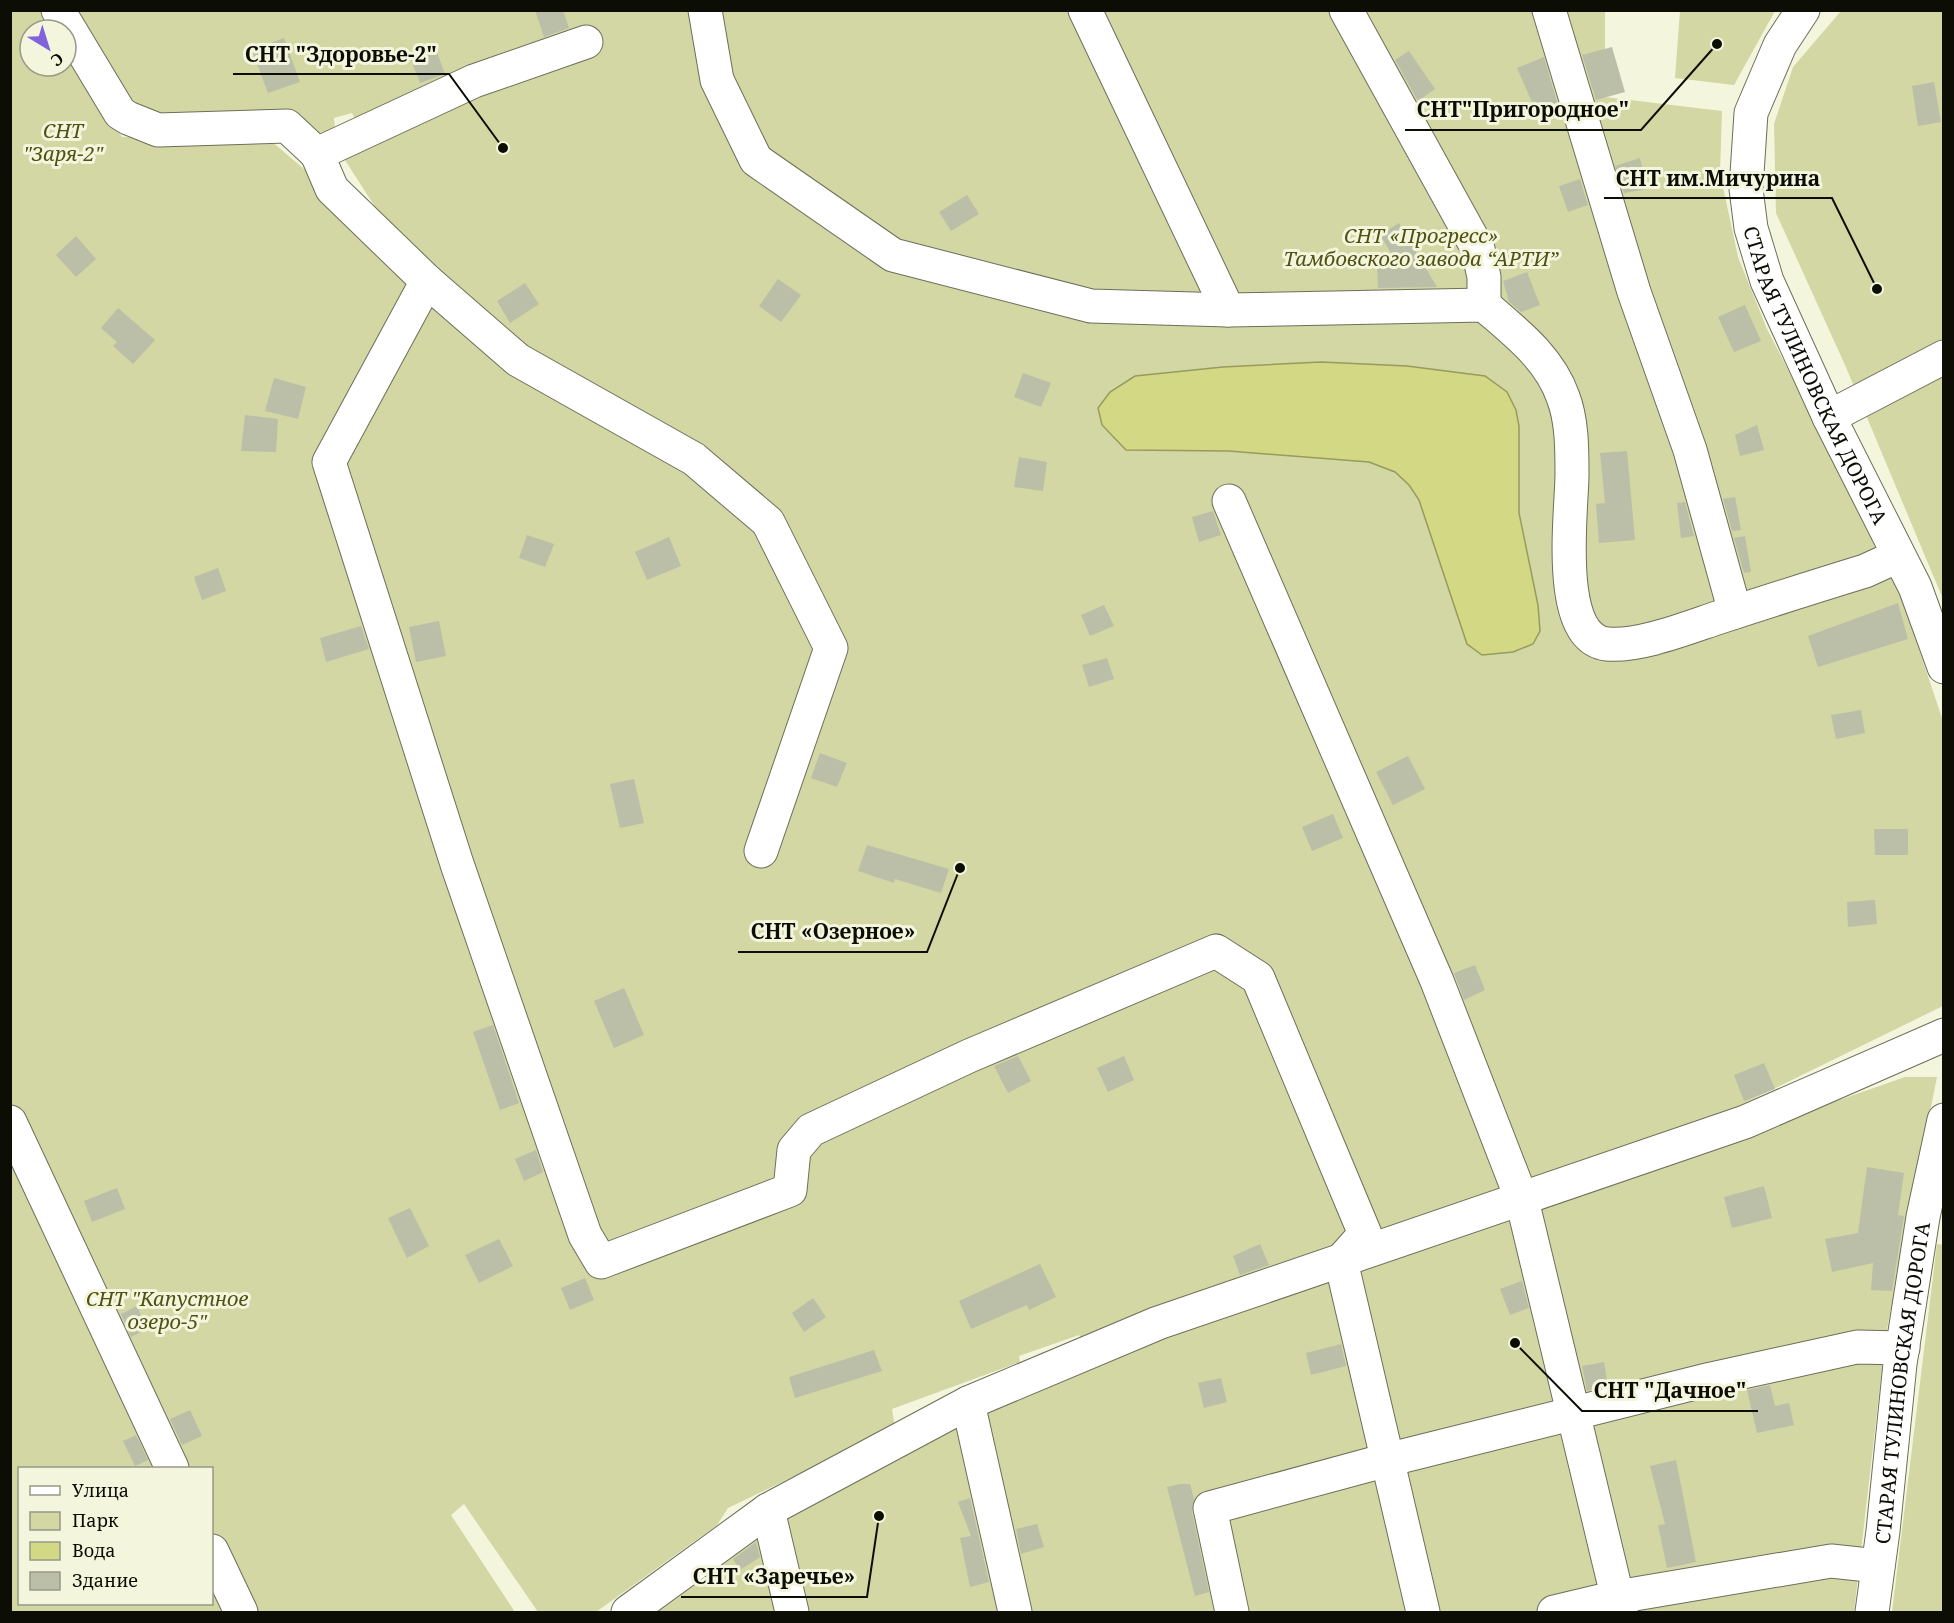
<svg xmlns="http://www.w3.org/2000/svg" width="1954" height="1623" viewBox="0 0 1954 1623" font-family="'Noto Serif',serif">
  <style>
    .green { fill: #d2d7a4; fill-rule: evenodd }
    .water { fill: #d2d883; stroke: #979b5d; stroke-width: 1.5 }
    .building { fill: #bcbfa7 }
    .lines { fill: none; stroke-linecap: round; stroke-linejoin: round }
    .minor-casing { stroke: #6d6f59; stroke-width: 35 }
    .minor { stroke: #fff; stroke-width: 33 }
    .labels { text-anchor: middle; dominant-baseline: central; stroke-width: 6; stroke-linejoin: round; paint-order: stroke }
    .park-label { font-size: 20px; font-style: italic; fill: #4f5112; stroke: #f3f6dd }
    .street-label { font-size: 20px; fill: #0c0d05; stroke: #f3f6dd }
    .leader { fill: none; stroke: #0c0d05; stroke-width: 2 }
    .callout-dot { fill: #0c0d05; stroke: #f3f6dd; stroke-width: 2 }
    .callout-label { font-size: 21px; text-anchor: middle; font-weight: bold; fill: #0c0d05; stroke: #f3f6dd; stroke-width: 6; stroke-linejoin: round; paint-order: stroke }
  </style>
  <rect width="100%" height="100%" fill="#f3f6dd"/>
  <g class="green">
    <path d="M 11,11 L 43,11 L 55,30 L 30,30 L 30,66 L 66,66 L 66,47 L 122,137 L 264,135 L 317,180 L 381,216 L 343,157 L 365,139 L 352,113 L 334,118 L 335,130 L 318,133 L 136,115 L 67,11 L 1605,11 L 1605,97 L 1722,111 L 1720,173 L 1738,257 L 1767,329 L 1858,504 L 1876,550 L 1893,572 L 1943,721 L 1943,1006 L 1718,1116 L 1082,1340 L 1079,1335 L 1019,1356 L 1020,1362 L 892,1409 L 895,1428 L 728,1508 L 717,1525 L 596,1612 L 538,1612 L 464,1504 L 451,1515 L 515,1612 L 11,1612 ZM 20,1468 L 212,1468 L 212,1604 L 20,1604 Z"/>
    <path d="M 1680,11 L 1680,10 L 1775,11 L 1734,85 L 1675,78 Z"/>
    <path d="M 1841,11 L 1943,11 L 1943,599 L 1845,365 L 1776,213 L 1774,124 L 1793,67 Z"/>
    <path d="M 1905,1077 L 1937,1077 L 1886,1334 L 1854,1612 L 1032,1612 L 983,1400 Z"/>
    <path d="M 1937,1244 L 1944,1245 L 1943,1612 L 1892,1612 Z"/>
    <path d="M 961,1415 L 1015,1612 L 643,1612 L 701,1561 Z"/>
  </g>
  <path class="water" d="M 1321,362 L 1407,366 L 1485,376 L 1507,392 L 1516,410 L 1519,426 L 1519,513 L 1538,605 L 1540,631 L 1533,644 L 1513,652 L 1482,655 L 1467,644 L 1419,500 L 1409,485 L 1395,472 L 1369,462 L 1229,451 L 1126,450 L 1102,425 L 1098,408 L 1110,392 L 1135,376 L 1223,367 Z"/>
  <g class="building">
    <path d="M 535,10 L 563,10 L 569,28 L 544,37 Z"/>
    <path d="M 284,38 L 300,82 L 268,93 L 252,50 Z"/>
    <path d="M 1612,47 L 1625,92 L 1596,100 L 1582,55 Z"/>
    <path d="M 436,50 L 445,74 L 420,83 L 411,60 Z"/>
    <path d="M 1409,51 L 1435,89 L 1418,101 L 1395,60 Z"/>
    <path d="M 1544,57 L 1559,109 L 1539,118 L 1517,68 Z"/>
    <path d="M 1934,82 L 1941,122 L 1918,126 L 1912,86 Z"/>
    <path d="M 1640,158 L 1647,189 L 1624,193 L 1615,166 Z"/>
    <path d="M 1580,179 L 1588,205 L 1568,212 L 1559,186 Z"/>
    <path d="M 967,195 L 979,214 L 951,231 L 939,212 Z"/>
    <path d="M 1399,223 L 1437,287 L 1378,288 L 1377,264 L 1397,263 L 1380,235 Z"/>
    <path d="M 76,236 L 96,259 L 76,277 L 56,255 Z"/>
    <path d="M 1527,272 L 1540,305 L 1521,312 L 1509,302 L 1503,281 Z"/>
    <path d="M 778,279 L 801,295 L 781,322 L 759,306 Z"/>
    <path d="M 525,283 L 539,304 L 510,323 L 497,301 Z"/>
    <path d="M 1745,305 L 1761,341 L 1734,352 L 1718,317 Z"/>
    <path d="M 118,308 L 155,340 L 133,364 L 113,346 L 117,342 L 101,328 Z"/>
    <path d="M 1023,373 L 1051,383 L 1041,407 L 1014,397 Z"/>
    <path d="M 274,378 L 306,387 L 298,419 L 265,411 Z"/>
    <path d="M 245,415 L 278,419 L 276,452 L 241,451 Z"/>
    <path d="M 1757,425 L 1764,450 L 1740,456 L 1735,435 Z"/>
    <path d="M 1627,451 L 1635,540 L 1599,543 L 1596,504 L 1605,503 L 1600,453 Z"/>
    <path d="M 1019,457 L 1047,462 L 1043,491 L 1014,487 Z"/>
    <path d="M 1735,497 L 1741,530 L 1732,531 L 1723,499 Z"/>
    <path d="M 1685,502 L 1694,536 L 1681,538 L 1677,503 Z"/>
    <path d="M 1213,511 L 1221,535 L 1199,542 L 1192,517 Z"/>
    <path d="M 527,535 L 554,544 L 545,567 L 519,558 Z"/>
    <path d="M 1745,536 L 1751,572 L 1744,573 L 1734,538 Z"/>
    <path d="M 669,537 L 681,566 L 647,580 L 635,552 Z"/>
    <path d="M 218,568 L 226,591 L 202,600 L 194,577 Z"/>
    <path d="M 1898,603 L 1908,639 L 1818,667 L 1808,636 Z"/>
    <path d="M 1104,605 L 1114,626 L 1090,636 L 1081,615 Z"/>
    <path d="M 439,621 L 446,656 L 416,662 L 409,627 Z"/>
    <path d="M 361,626 L 369,649 L 326,662 L 320,638 Z"/>
    <path d="M 1107,658 L 1114,679 L 1089,687 L 1082,665 Z"/>
    <path d="M 1861,710 L 1865,733 L 1836,739 L 1831,715 Z"/>
    <path d="M 820,753 L 847,763 L 837,787 L 811,778 Z"/>
    <path d="M 1408,756 L 1425,789 L 1393,805 L 1376,772 Z"/>
    <path d="M 634,779 L 644,823 L 620,828 L 610,784 Z"/>
    <path d="M 1333,814 L 1343,838 L 1312,851 L 1302,827 Z"/>
    <path d="M 1874,829 L 1908,829 L 1908,855 L 1875,855 Z"/>
    <path d="M 867,845 L 949,869 L 941,893 L 895,879 L 894,883 L 858,871 Z"/>
    <path d="M 1875,900 L 1877,924 L 1848,927 L 1847,902 Z"/>
    <path d="M 1475,965 L 1485,990 L 1464,1000 L 1454,973 Z"/>
    <path d="M 624,988 L 644,1035 L 614,1048 L 594,1001 Z"/>
    <path d="M 493,1025 L 519,1103 L 500,1110 L 473,1032 Z"/>
    <path d="M 1018,1056 L 1031,1081 L 1008,1093 L 994,1066 Z"/>
    <path d="M 1124,1056 L 1134,1080 L 1108,1092 L 1097,1068 Z"/>
    <path d="M 1764,1063 L 1775,1089 L 1744,1101 L 1734,1075 Z"/>
    <path d="M 536,1150 L 543,1172 L 524,1181 L 515,1159 Z"/>
    <path d="M 1867,1167 L 1904,1173 L 1898,1215 L 1904,1216 L 1892,1291 L 1871,1290 L 1873,1263 L 1832,1272 L 1825,1239 L 1858,1233 Z"/>
    <path d="M 1764,1186 L 1772,1218 L 1732,1228 L 1724,1197 Z"/>
    <path d="M 117,1188 L 125,1209 L 92,1222 L 84,1201 Z"/>
    <path d="M 410,1208 L 429,1246 L 407,1258 L 388,1218 Z"/>
    <path d="M 499,1239 L 513,1266 L 479,1283 L 465,1255 Z"/>
    <path d="M 1260,1244 L 1269,1265 L 1240,1275 L 1233,1256 Z"/>
    <path d="M 1040,1264 L 1056,1297 L 1029,1310 L 1027,1305 L 971,1329 L 959,1301 Z"/>
    <path d="M 585,1278 L 594,1300 L 570,1310 L 561,1288 Z"/>
    <path d="M 1522,1281 L 1529,1308 L 1510,1315 L 1500,1289 Z"/>
    <path d="M 813,1298 L 826,1317 L 804,1332 L 792,1313 Z"/>
    <path d="M 137,1306 L 147,1329 L 131,1337 L 121,1314 Z"/>
    <path d="M 1341,1344 L 1346,1366 L 1311,1375 L 1306,1353 Z"/>
    <path d="M 874,1350 L 882,1371 L 795,1398 L 789,1377 Z"/>
    <path d="M 1604,1362 L 1608,1386 L 1587,1391 L 1582,1366 Z"/>
    <path d="M 1221,1378 L 1227,1402 L 1204,1408 L 1198,1383 Z"/>
    <path d="M 1770,1385 L 1775,1406 L 1789,1403 L 1794,1425 L 1757,1433 L 1747,1390 Z"/>
    <path d="M 190,1410 L 202,1436 L 182,1445 L 170,1419 Z"/>
    <path d="M 136,1435 L 148,1460 L 135,1466 L 123,1441 Z"/>
    <path d="M 1676,1460 L 1696,1562 L 1667,1568 L 1658,1525 L 1665,1524 L 1650,1466 Z"/>
    <path d="M 1180,1484 L 1190,1484 L 1194,1499 L 1192,1512 L 1209,1592 L 1195,1596 L 1167,1487 Z"/>
    <path d="M 970,1498 L 989,1582 L 970,1587 L 960,1538 L 971,1536 L 958,1502 Z"/>
    <path d="M 1037,1524 L 1044,1547 L 1021,1554 L 1016,1529 Z"/>
    <path d="M 756,1542 L 760,1557 L 740,1570 L 733,1559 Z"/>
  </g>
  <g class="lines">
    <defs>
      <g id="minor">
        <path d="M 58,10 L 120,113 L 128,118 L 158,130 L 287,126 L 317,154"/>
        <path d="M 705,10 L 717,80 L 756,160 L 893,255 L 1091,306 L 1228,310 L 1484,305 C 1515,332 1549,357 1563,397 C 1572,420 1572,449 1572,474 C 1572,510 1554,638 1607,644 C 1639,647 1687,628 1717,618 C 1766,602 1816,586 1865,571 L 1898,556"/>
        <path d="M 1085,10 L 1228,310"/>
        <path d="M 1346,10 L 1478,249 L 1484,277 L 1484,305"/>
        <path d="M 1549,10 L 1634,292 L 1690,450 L 1735,612"/>
        <path id="s1" d="M 1803,10 L 1780,45 L 1751,113 L 1746,189 L 1751,228 L 1767,281 L 1829,417 L 1915,587 L 1944,667"/>
        <path d="M 427,281 L 332,189 L 317,154 L 474,81 L 586,42"/>
        <path d="M 1829,417 L 1944,357"/>
        <path d="M 1229,501 L 1437,981 L 1522,1200 L 1621,1612"/>
        <path d="M 761,851 L 831,648 L 768,522 L 694,459 L 518,360 L 427,281 L 329,462 L 457,864 L 585,1235 L 601,1262 L 790,1190 L 794,1150 L 811,1130 L 969,1056 L 1216,951 L 1258,978 L 1365,1234 L 1341,1261 L 1423,1612"/>
        <path d="M 10,1122 L 172,1468"/>
        <path d="M 968,1403 L 1015,1612"/>
        <path d="M 768,1510 L 792,1612"/>
        <path d="M 212,1551 L 241,1612"/>
        <path d="M 628,1612 L 768,1510 L 968,1403 L 1158,1323 L 1745,1122 L 1944,1035"/>
        <path d="M 1232,1612 L 1210,1508 L 1387,1460 L 1711,1379 L 1857,1347 L 1903,1348"/>
        <path d="M 1554,1612 L 1617,1597 L 1831,1561 L 1878,1566"/>
        <path id="s2" d="M 1872,1612 L 1883,1531 L 1900,1364 L 1923,1217 L 1944,1120"/>
      </g>
    </defs>
    <use href="#minor" class="minor-casing"/>
    <use href="#minor" class="minor"/>
  </g>
  <g class="labels">
    <g class="park-label">
      <text x="63" y="130">СНТ<tspan x="63" dy="23">"Заря-2"</tspan></text>
      <text x="1421" y="235">СНТ «Прогресс»<tspan x="1421" dy="23">Тамбовского завода “АРТИ”</tspan></text>
      <text x="167" y="1298">СНТ "Капустное<tspan x="167" dy="23">озеро-5"</tspan></text>
    </g>
    <g class="street-label">
      <text stroke="none"><textPath href="#s1" startOffset="392">СТАРАЯ ТУЛИНОВСКАЯ ДОРОГА</textPath></text>
      <text stroke="none"><textPath href="#s2" startOffset="231">СТАРАЯ ТУЛИНОВСКАЯ ДОРОГА</textPath></text>
    </g>
  </g>
  <path class="leader" d="M503 148L449 74H233M1717 44L1641 130H1405M1877 289L1832 198H1604M960 868L927 952H738M1515 1343L1582 1411H1758M879 1516L867 1597H681"/>
  <g class="callout-dot">
    <circle cx="503" cy="148" r="6"/>
    <circle cx="1717" cy="44" r="6"/>
    <circle cx="1877" cy="289" r="6"/>
    <circle cx="960" cy="868" r="6"/>
    <circle cx="1515" cy="1343" r="6"/>
    <circle cx="879" cy="1516" r="6"/>
  </g>
  <g class="callout-label">
    <text x="341" y="62">СНТ "Здоровье-2"</text>
    <text x="1523" y="117">СНТ"Пригородное"</text>
    <text x="1718" y="186">СНТ им.Мичурина</text>
    <text x="833" y="939">СНТ «Озерное»</text>
    <text x="1670" y="1398">СНТ "Дачное"</text>
    <text x="774" y="1584">СНТ «Заречье»</text>
  </g>
  <rect width="1954" height="1623" fill="none" stroke="#0c0d05" stroke-width="24"/>
  <rect x="18" y="1467" width="195" height="138" fill="#f3f6dd" stroke="#979987" stroke-width="1.5"/>
  <rect x="30" y="1486" width="30" height="9" fill="#ffffff" stroke="#979987" stroke-width="1.5"/>
  <text x="72" y="1497" font-size="18" fill="#0c0d05">Улица</text>
  <rect x="30" y="1512" width="30" height="18" fill="#d2d7a4" stroke="#979987" stroke-width="1.5"/>
  <text x="72" y="1527" font-size="18" fill="#0c0d05">Парк</text>
  <rect x="30" y="1542" width="30" height="18" fill="#d2d883" stroke="#979987" stroke-width="1.5"/>
  <text x="72" y="1557" font-size="18" fill="#0c0d05">Вода</text>
  <rect x="30" y="1572" width="30" height="18" fill="#bcbfa7" stroke="#979987" stroke-width="1.5"/>
  <text x="72" y="1587" font-size="18" fill="#0c0d05">Здание</text>
  <g transform="translate(48 48) rotate(142)"><circle r="28" fill="#f3f6dd" stroke="#979987" stroke-width="1.5"/>
  <path d="M0-4.5L10 22L0 15L-10 22Z" fill="#8161dc"/>
  <text y="-9" font-size="16" font-weight="bold" text-anchor="middle" fill="#0c0d05">С</text>
  </g>
</svg>
